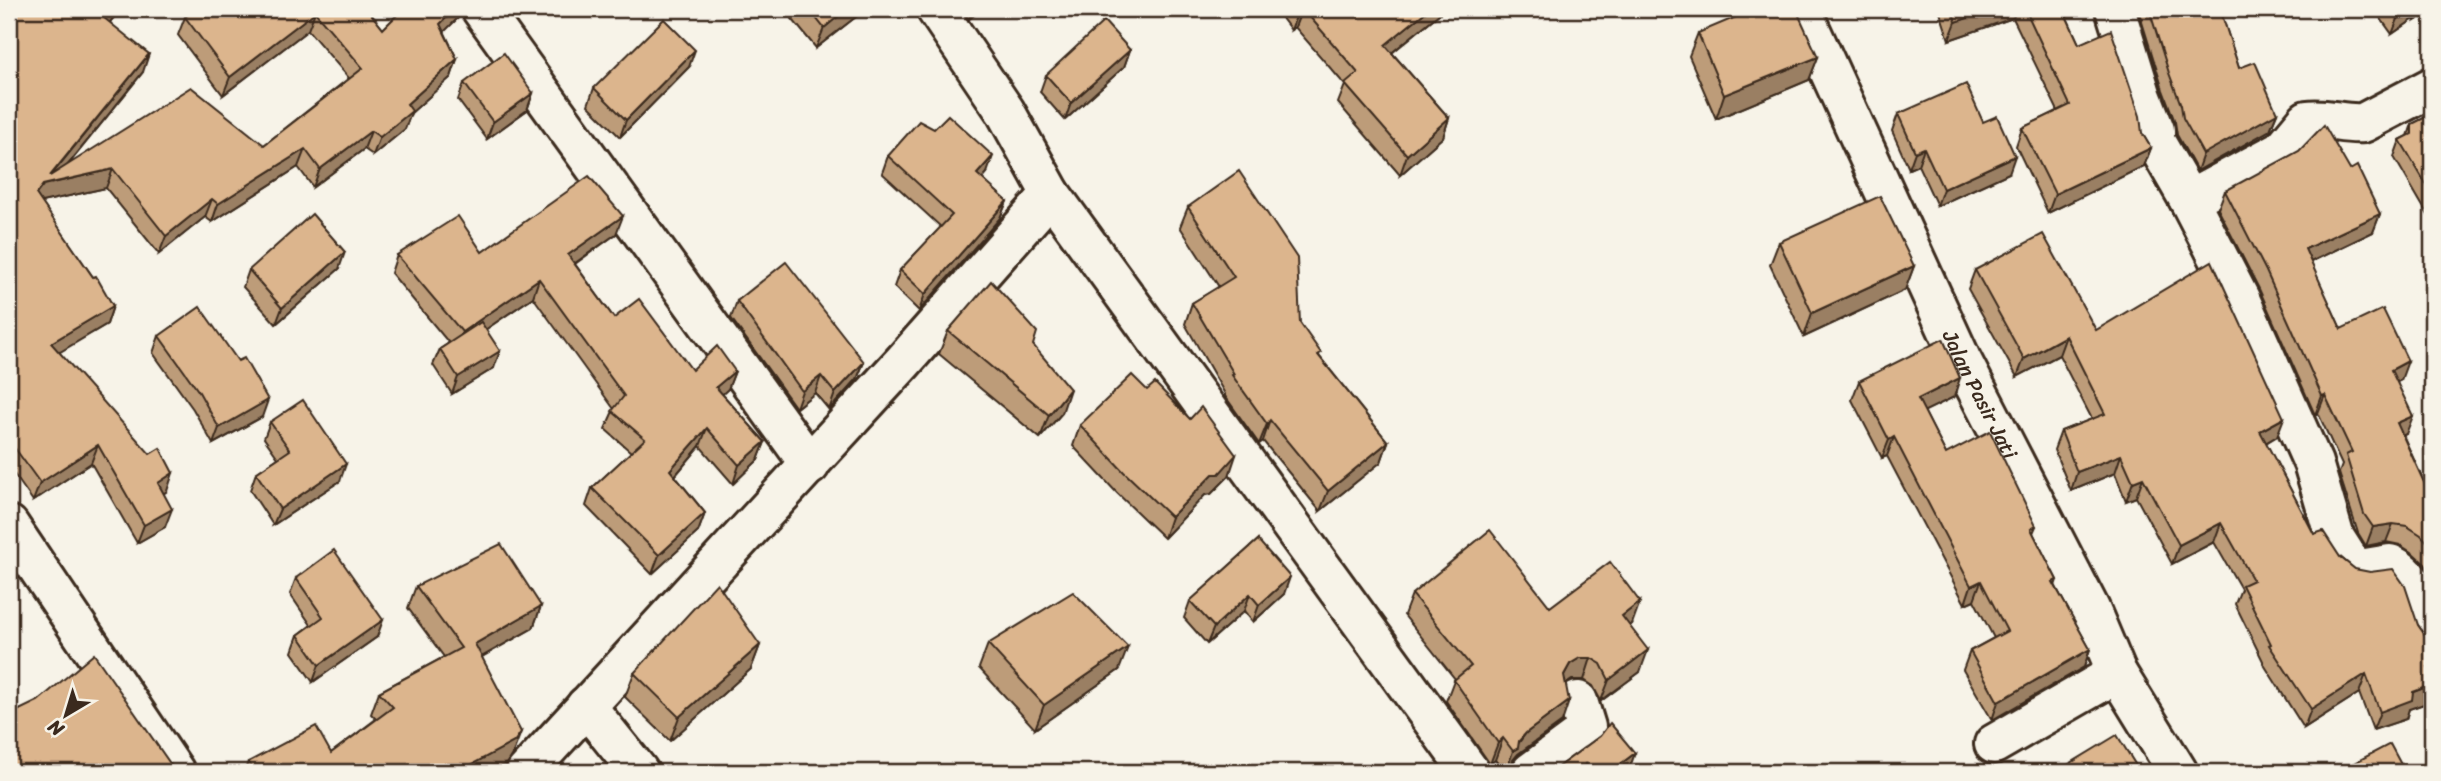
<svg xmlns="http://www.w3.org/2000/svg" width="2441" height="781" viewBox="0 0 2441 781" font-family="Sriracha,sans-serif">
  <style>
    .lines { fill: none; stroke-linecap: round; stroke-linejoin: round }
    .minor-casing { stroke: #3b2a1e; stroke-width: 44 }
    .minor { stroke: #f7f3e8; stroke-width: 38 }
    .wall { fill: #bd9c79; stroke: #3b2a1e; stroke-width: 2 }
    .shaded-wall { fill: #9a7f63; stroke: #3b2a1e; stroke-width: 2 }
    .building { fill: #dcb58d; stroke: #3b2a1e; stroke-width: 2 }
    .labels { text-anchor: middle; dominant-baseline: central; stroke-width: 6; stroke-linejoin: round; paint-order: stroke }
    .street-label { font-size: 21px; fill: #3b2a1e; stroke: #f7f3e8 }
  </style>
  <rect width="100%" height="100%" fill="#f7f3e8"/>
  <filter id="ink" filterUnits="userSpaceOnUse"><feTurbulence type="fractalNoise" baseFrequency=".0143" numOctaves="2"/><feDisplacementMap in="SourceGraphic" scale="14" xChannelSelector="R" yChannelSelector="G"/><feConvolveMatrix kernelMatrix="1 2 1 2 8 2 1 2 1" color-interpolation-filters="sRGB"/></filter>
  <g filter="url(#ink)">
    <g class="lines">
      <defs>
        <g id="minor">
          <path d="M 481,9 L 810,465"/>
          <path id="s1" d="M 1801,9 L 1961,359 L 2090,609 L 2117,673 L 2178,772"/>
          <path d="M 2115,9 L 2142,97 L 2155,130 L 2155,141 L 2189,200 L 2240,299 L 2313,463 L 2335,538 L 2351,563 L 2360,569 L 2390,564 C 2418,576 2423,611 2432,637"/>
          <path d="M 1051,194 L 1470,772"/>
          <path d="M 2189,200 L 2282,150 L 2307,120 C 2327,117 2344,125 2363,123 L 2432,87"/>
          <path d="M 9,525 L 175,772"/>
          <path d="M 586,706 L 639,772"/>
          <path d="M 1994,744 L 2117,673"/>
          <path d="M 526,772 L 903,362 L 1051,194 L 1005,111 L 936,9"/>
          <path d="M 1531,772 L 1581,735 L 1586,727 L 1578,701"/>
        </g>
      </defs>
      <use href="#minor" class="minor-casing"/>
      <use href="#minor" class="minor"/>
    </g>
    <g class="wall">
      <path d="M 9,9 L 121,9 L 110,22 L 143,72 L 67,166 L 264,145 L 349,78 L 308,30 L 223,95 L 178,35 L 185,17 L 367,9 L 383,29 L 403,9 L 461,9 L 458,18 L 444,31 L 457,59 L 451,77 L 411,113 L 405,129 L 373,155 L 364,149 L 313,187 L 298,167 L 212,222 L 205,217 L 159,254 L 106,188 L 41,202 L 113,306 L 107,324 L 59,352 L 167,491 L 163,494 L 165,527 L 137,543 L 91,463 L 33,501 L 9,467 Z"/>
      <path d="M 784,9 L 866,9 L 816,48 Z"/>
      <path d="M 962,9 L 982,9 L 969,19 Z"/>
      <path d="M 1275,9 L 1445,9 L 1392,53 L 1449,118 L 1443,137 L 1400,175 L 1338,103 L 1345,85 L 1295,27 L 1291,30 Z"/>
      <path d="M 1939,9 L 2063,9 L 2079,44 L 2142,133 L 2151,148 L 2144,166 L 2048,213 L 2016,146 L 2022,128 L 2058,111 L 2013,18 L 1949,40 Z"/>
      <path d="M 2138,9 L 2220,9 L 2239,68 L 2277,113 L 2270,130 L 2197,171 L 2177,135 L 2175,122 L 2163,90 Z"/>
      <path d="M 2374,9 L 2432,9 L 2432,10 L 2415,21 L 2414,19 L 2392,34 Z"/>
      <path d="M 1698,33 L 1818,57 L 1809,80 L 1716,119 L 1689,56 Z"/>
      <path d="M 1130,50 L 1124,67 L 1065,120 L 1040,92 L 1046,75 Z"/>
      <path d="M 689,67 L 620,137 L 588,105 L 594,88 Z"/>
      <path d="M 464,83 L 533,93 L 527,110 L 487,139 L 458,100 Z"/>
      <path d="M 1898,114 L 2009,173 L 1937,206 L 1918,165 L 1909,169 L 1892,131 Z"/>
      <path d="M 2432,114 L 2432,222 L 2394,157 L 2400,140 L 2408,136 L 2412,124 Z"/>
      <path d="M 888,156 L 987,173 L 982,179 L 1007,201 L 1000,218 L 919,311 L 894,287 L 900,270 L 941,227 L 882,173 Z"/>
      <path d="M 2350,170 L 2380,214 L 2373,232 L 2310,262 L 2341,329 L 2401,380 L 2397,382 L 2406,434 L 2403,435 L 2432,500 L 2432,577 L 2425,564 L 2414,554 L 2400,545 L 2386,542 L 2366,546 L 2358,533 L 2339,473 L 2342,465 L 2318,413 L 2315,415 L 2259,289 L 2218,209 L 2225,191 Z"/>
      <path d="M 1188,207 L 1300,323 L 1320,357 L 1388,442 L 1381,462 L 1320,511 L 1263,441 L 1259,444 L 1225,396 L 1225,394 L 1185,324 L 1192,303 L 1219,287 L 1180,227 Z"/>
      <path d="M 616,234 L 575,264 L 614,318 L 692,370 L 735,371 L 728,389 L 722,394 L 765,442 L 758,460 L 733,484 L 700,446 L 675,476 L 705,513 L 698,532 L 652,574 L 586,506 L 592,488 L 631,452 L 605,429 L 614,409 L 533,297 L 486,329 L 494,368 L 452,394 L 433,365 L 440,349 L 449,343 L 391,273 L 397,255 L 482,252 Z"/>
      <path d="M 1779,242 L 1914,266 L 1905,290 L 1804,337 L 1770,265 Z"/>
      <path d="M 339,269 L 276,324 L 243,287 L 249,270 Z"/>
      <path d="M 1975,270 L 2096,330 L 2277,436 L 2266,443 L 2314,534 L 2418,625 L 2425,635 L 2432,639 L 2432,690 L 2427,703 L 2409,709 L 2406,719 L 2373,730 L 2359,693 L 2304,728 L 2263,663 L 2263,661 L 2235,604 L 2241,589 L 2214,542 L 2172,564 L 2136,497 L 2126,501 L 2115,473 L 2071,491 L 2054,450 L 2061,431 L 2092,419 L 2059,355 L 2017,377 L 1968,289 Z"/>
      <path d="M 737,301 L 864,362 L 857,379 L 829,410 L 815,393 L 796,408 L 731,318 Z"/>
      <path d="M 948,331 L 1033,345 L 1062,413 L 1040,438 L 939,354 Z"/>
      <path d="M 159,336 L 262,417 L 213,444 L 193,409 L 153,353 Z"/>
      <path d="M 1859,381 L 1954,397 L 1924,411 L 1946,454 L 2036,526 L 2033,533 L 2057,580 L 2055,586 L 2090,649 L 2084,667 L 1992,720 L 1963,670 L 1970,651 L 1994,638 L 1974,600 L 1965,604 L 1887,456 L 1882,458 L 1852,400 Z"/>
      <path d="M 270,422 L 340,481 L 273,525 L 250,490 L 256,473 L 278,458 L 264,438 Z"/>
      <path d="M 1080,425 L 1229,476 L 1211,494 L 1205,495 L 1164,538 L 1117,493 L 1073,446 Z"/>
      <path d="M 1258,540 L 1284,594 L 1253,622 L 1244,611 L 1207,644 L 1184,618 L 1190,601 Z"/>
      <path d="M 296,578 L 377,637 L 313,682 L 292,652 L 298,635 L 311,625 L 290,594 Z"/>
      <path d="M 416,586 L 541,606 L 533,628 L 482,657 L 513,753 L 506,764 L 491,772 L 244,772 L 248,762 L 331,753 L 376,719 L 371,714 L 379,692 L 444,657 L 408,608 Z"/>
      <path d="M 1412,594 L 1550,607 L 1632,624 L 1630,626 L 1640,672 L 1601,701 L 1593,686 L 1584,680 L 1572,680 L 1566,684 L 1562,722 L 1518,754 L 1513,760 L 1510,769 L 1505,772 L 1495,760 L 1490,764 L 1446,701 L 1454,680 L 1455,679 L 1404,615 Z"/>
      <path d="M 988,644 L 1119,670 L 1035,729 L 979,668 Z"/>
      <path d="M 760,645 L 751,669 L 670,741 L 625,697 L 634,673 Z"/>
      <path d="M 1600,736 L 1629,770 L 1626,772 L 1551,772 Z"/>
    </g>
    <g class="shaded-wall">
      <path d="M 112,9 L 121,9 L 98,36 L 104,18 Z"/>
      <path d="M 455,9 L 461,9 L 458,18 L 434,42 L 440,24 Z"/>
      <path d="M 847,9 L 866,9 L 816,48 L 824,28 Z"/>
      <path d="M 973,9 L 982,9 L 969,19 Z"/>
      <path d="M 1300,9 L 1302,9 L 1295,27 L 1291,30 L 1298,11 Z"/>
      <path d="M 1429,9 L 1445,9 L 1378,64 L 1385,45 Z"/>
      <path d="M 1993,9 L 2017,9 L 2013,18 L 1949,40 L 1956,22 Z"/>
      <path d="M 2413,9 L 2418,9 L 2414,19 L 2392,34 L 2398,19 Z"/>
      <path d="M 2420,9 L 2432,9 L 2432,10 L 2415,21 Z"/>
      <path d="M 315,12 L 308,30 L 223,95 L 230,77 Z"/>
      <path d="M 695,50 L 689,67 L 620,137 L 626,120 Z"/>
      <path d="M 1130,50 L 1124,67 L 1065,120 L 1071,103 Z"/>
      <path d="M 149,54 L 143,72 L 53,183 L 113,169 L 106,188 L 37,203 L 36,194 Z"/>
      <path d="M 1818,57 L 1809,80 L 1716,119 L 1724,95 Z"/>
      <path d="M 457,59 L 451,77 L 411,113 L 405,129 L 373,155 L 380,137 L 407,104 Z"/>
      <path d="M 533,93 L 527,110 L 487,139 L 493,122 Z"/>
      <path d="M 2277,113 L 2270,130 L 2197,171 L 2203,154 Z"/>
      <path d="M 1449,118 L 1443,137 L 1400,175 L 1407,155 Z"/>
      <path d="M 371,131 L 364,149 L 313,187 L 320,169 Z"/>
      <path d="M 1924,148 L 1918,165 L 1909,169 L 1915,152 Z"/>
      <path d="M 2151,148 L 2144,166 L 2048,213 L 2055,194 Z"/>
      <path d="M 305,149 L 298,167 L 212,222 L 218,204 Z"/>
      <path d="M 993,156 L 987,173 L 971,191 L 977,174 Z"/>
      <path d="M 2015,156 L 2009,173 L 1937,206 L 1943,189 Z"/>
      <path d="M 212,199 L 205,217 L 159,254 L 166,236 Z"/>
      <path d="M 1007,201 L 1000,218 L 919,311 L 925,294 Z"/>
      <path d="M 2380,214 L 2373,232 L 2298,268 L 2305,249 Z"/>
      <path d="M 623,216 L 616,234 L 561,273 L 568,255 Z"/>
      <path d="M 345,252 L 339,269 L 276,324 L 282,308 Z"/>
      <path d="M 1914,266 L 1905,290 L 1804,337 L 1812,313 Z"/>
      <path d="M 539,279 L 533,297 L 456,350 L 462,332 Z"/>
      <path d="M 113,306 L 107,324 L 45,361 L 51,343 Z"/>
      <path d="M 2066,336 L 2059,355 L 2017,377 L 2024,359 Z"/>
      <path d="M 500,351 L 494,368 L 452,394 L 458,377 Z"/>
      <path d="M 2408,361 L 2401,380 L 2384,388 L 2391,370 Z"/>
      <path d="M 864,362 L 857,379 L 829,410 L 835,393 Z"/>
      <path d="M 735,371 L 728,389 L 710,406 L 716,387 Z"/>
      <path d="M 821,376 L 815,393 L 796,408 L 802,391 Z"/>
      <path d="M 1960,378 L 1954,397 L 1911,418 L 1918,399 Z"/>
      <path d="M 1070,389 L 1062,413 L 1040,438 L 1049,415 Z"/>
      <path d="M 2325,395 L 2318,413 L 2315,415 L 2322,396 Z"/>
      <path d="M 268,400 L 262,417 L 213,444 L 219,428 Z"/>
      <path d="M 2413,416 L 2406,434 L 2391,441 L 2397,423 Z"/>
      <path d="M 2284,418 L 2277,436 L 2253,450 L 2260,431 Z"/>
      <path d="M 1270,420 L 1263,441 L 1259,444 L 1267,424 Z"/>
      <path d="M 707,428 L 700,446 L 664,489 L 670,470 Z"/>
      <path d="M 1894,437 L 1887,456 L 1882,458 L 1889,440 Z"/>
      <path d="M 765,442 L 758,460 L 733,484 L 739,465 Z"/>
      <path d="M 1388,442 L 1381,462 L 1320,511 L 1328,491 Z"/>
      <path d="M 98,445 L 91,463 L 33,501 L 40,483 Z"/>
      <path d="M 1236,455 L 1229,476 L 1211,494 L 1205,495 L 1164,538 L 1171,517 L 1213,474 Z"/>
      <path d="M 2121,455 L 2115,473 L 2071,491 L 2077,472 Z"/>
      <path d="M 346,464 L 340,481 L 273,525 L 280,509 Z"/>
      <path d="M 173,473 L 167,491 L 151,502 L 158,483 Z"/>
      <path d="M 2143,478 L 2136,497 L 2126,501 L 2133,482 Z"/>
      <path d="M 172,509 L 165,527 L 137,543 L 144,525 Z"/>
      <path d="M 705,513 L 698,532 L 652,574 L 659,555 Z"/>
      <path d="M 2221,523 L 2214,542 L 2172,564 L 2179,545 Z"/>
      <path d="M 2393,524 L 2386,542 L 2366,546 L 2373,527 Z"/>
      <path d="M 1290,577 L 1284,594 L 1253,622 L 1259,605 Z"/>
      <path d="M 1981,581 L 1974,600 L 1965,604 L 1971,586 Z"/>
      <path d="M 1250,594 L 1244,611 L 1207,644 L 1214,627 Z"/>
      <path d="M 1640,602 L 1632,624 L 1615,637 L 1622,616 Z"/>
      <path d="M 541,606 L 533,628 L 467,665 L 475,644 Z"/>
      <path d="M 383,620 L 377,637 L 313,682 L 319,665 Z"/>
      <path d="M 760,645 L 751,669 L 670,741 L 679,717 Z"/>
      <path d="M 1128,647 L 1119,670 L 1035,729 L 1044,705 Z"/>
      <path d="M 2090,649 L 2084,667 L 1992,720 L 1998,702 Z"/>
      <path d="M 1648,650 L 1640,672 L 1601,701 L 1609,680 Z"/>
      <path d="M 1580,658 L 1591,658 L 1584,680 L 1572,680 L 1563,686 L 1564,675 L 1570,664 Z"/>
      <path d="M 2432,666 L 2432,682 L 2428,667 Z"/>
      <path d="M 2366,674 L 2359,693 L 2304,728 L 2311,709 Z"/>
      <path d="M 2432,685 L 2432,690 L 2427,703 L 2409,709 L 2406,719 L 2373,730 L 2380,712 L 2413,692 Z"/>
      <path d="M 1569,701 L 1562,722 L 1518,754 L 1513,760 L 1510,769 L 1506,772 L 1513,751 L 1526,733 Z"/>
      <path d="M 521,732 L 513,753 L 506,764 L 491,772 L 458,772 Z"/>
      <path d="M 1503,738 L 1495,760 L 1490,764 L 1498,743 Z"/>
      <path d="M 1635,753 L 1629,770 L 1626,772 L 1610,772 Z"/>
      <path d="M 1586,764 L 1583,772 L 1576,772 Z"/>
    </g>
    <g class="building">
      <path d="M 9,9 L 112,9 L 104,18 L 149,54 L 50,176 L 191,87 L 264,145 L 363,68 L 315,12 L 230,77 L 185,17 L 196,9 L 367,9 L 383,29 L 403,9 L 455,9 L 440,24 L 457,59 L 407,104 L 412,111 L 380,137 L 371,131 L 320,169 L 305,149 L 218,204 L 212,199 L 166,236 L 113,169 L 43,185 L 36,194 L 93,277 L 96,276 L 113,306 L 51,343 L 150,454 L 160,448 L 173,473 L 158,483 L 172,509 L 144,525 L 98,445 L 40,483 L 9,440 L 9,24 L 16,16 L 9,11 Z"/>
      <path d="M 809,9 L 847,9 L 824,28 Z"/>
      <path d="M 1303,9 L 1429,9 L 1385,45 L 1449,118 L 1407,155 L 1345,84 L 1358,73 Z"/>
      <path d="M 1755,9 L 1796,9 L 1818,57 L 1724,95 L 1698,33 Z"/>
      <path d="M 1952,9 L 1993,9 L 1956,22 Z"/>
      <path d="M 2025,9 L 2063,9 L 2079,44 L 2111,30 L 2140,116 L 2142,133 L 2151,148 L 2055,194 L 2022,128 L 2070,105 Z"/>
      <path d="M 2149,9 L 2220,9 L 2239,68 L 2255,62 L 2277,113 L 2203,154 L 2183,118 L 2181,105 L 2169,73 Z"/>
      <path d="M 2390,9 L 2413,9 L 2398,19 Z"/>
      <path d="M 664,19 L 695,50 L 626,120 L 594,88 Z"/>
      <path d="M 1104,21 L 1130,50 L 1071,103 L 1046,75 Z"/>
      <path d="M 504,53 L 533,93 L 493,122 L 464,83 Z"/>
      <path d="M 1966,84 L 1983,122 L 1997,116 L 2015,156 L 1943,189 L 1924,148 L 1915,152 L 1898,114 Z"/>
      <path d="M 2432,114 L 2432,194 L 2400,140 L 2412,134 L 2412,124 Z"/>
      <path d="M 948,115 L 993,156 L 977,174 L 1007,201 L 925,294 L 900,270 L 952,215 L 888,156 L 919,121 L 934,129 Z"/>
      <path d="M 2324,125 L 2350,170 L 2357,166 L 2380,214 L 2305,249 L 2341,329 L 2383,309 L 2408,361 L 2391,370 L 2413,416 L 2397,423 L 2432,500 L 2432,547 L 2421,535 L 2407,526 L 2393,524 L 2373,527 L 2364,514 L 2346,455 L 2352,452 L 2325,395 L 2322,396 L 2266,271 L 2225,191 L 2299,151 Z"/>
      <path d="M 1239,171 L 1297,258 L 1300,323 L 1321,353 L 1318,355 L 1388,442 L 1328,491 L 1270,420 L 1267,424 L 1232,375 L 1234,374 L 1192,303 L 1234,277 L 1188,207 Z"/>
      <path d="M 589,176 L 623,216 L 568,255 L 614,318 L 639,299 L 692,370 L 717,346 L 735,371 L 716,387 L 765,442 L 739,465 L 707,428 L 670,470 L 705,513 L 659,555 L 592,488 L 645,439 L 612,411 L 624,396 L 539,279 L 462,332 L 397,255 L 458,216 L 482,252 Z"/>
      <path d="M 1880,196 L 1914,266 L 1812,313 L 1779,242 Z"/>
      <path d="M 312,214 L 345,252 L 282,308 L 249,270 Z"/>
      <path d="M 2043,234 L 2096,330 L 2212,261 L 2284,418 L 2260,431 L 2314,534 L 2323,531 L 2340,557 L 2355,569 L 2370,572 L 2393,569 L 2405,586 L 2418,625 L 2425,635 L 2432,639 L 2432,666 L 2428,667 L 2432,679 L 2432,685 L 2413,692 L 2412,700 L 2380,712 L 2366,674 L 2311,709 L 2269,645 L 2271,644 L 2242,585 L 2253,580 L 2221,523 L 2179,545 L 2143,478 L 2133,482 L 2121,455 L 2077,472 L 2061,431 L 2105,414 L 2066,336 L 2024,359 L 1975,270 Z"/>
      <path d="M 786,262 L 864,362 L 835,393 L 821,376 L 802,391 L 737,301 Z"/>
      <path d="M 991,281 L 1037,332 L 1033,345 L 1070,389 L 1049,415 L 948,331 Z"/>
      <path d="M 200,307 L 238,361 L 244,358 L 268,400 L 219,428 L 199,392 L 159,336 Z"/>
      <path d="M 481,322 L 500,351 L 458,377 L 440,349 Z"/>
      <path d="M 1943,339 L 1960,378 L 1918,399 L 1946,454 L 1990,431 L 2036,526 L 2031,529 L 2057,580 L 2053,582 L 2090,649 L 1998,702 L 1970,651 L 2007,631 L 1981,581 L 1971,586 L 1894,437 L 1889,440 L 1859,381 Z"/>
      <path d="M 1132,375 L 1147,390 L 1155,383 L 1190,419 L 1201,407 L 1236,455 L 1219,474 L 1213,474 L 1171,517 L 1124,472 L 1080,425 Z"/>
      <path d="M 303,400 L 346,464 L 280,509 L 256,473 L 290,450 L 270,422 Z"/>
      <path d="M 1490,530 L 1550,607 L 1610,562 L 1640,602 L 1622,616 L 1648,650 L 1609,680 L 1601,664 L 1591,658 L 1580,658 L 1570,664 L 1564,675 L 1569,701 L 1526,733 L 1519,741 L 1518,748 L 1513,751 L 1503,738 L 1498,743 L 1454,680 L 1471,666 L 1412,594 Z"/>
      <path d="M 1258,540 L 1290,577 L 1259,605 L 1250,594 L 1214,627 L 1190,601 Z"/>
      <path d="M 501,544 L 541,606 L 475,644 L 521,732 L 514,742 L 458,772 L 256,772 L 248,762 L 316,726 L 331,753 L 393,707 L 379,692 L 461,648 L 416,586 Z"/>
      <path d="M 334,550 L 383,620 L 319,665 L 298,635 L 323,617 L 296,578 Z"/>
      <path d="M 717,583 L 760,645 L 679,717 L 634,673 Z"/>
      <path d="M 1073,592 L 1128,647 L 1044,705 L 988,644 Z"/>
      <path d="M 94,654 L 171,765 L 166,768 L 169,772 L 9,772 L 9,715 L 38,701 Z"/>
      <path d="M 1610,723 L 1635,753 L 1610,772 L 1593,772 L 1586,764 L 1576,772 L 1551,772 L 1600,736 Z"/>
      <path d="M 2117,735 L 2140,772 L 2056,772 Z"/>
      <path d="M 2390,744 L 2405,772 L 2337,772 Z"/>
      <path d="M 2329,765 L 2333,772 L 2316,772 Z"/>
      <path d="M 2431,765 L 2432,768 L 2432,772 L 2417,772 Z"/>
    </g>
  </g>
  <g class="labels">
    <g class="street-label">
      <text stroke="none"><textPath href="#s1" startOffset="425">Jalan Pasir Jati</textPath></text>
    </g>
  </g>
  <rect width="2441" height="781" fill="none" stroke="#f7f3e8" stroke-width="35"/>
  <rect x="18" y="18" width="2406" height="746" fill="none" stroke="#3b2a1e" stroke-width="2.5" filter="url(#ink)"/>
  <g transform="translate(66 715) rotate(218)" stroke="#f7f3e8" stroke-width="5" paint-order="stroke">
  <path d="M0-5L12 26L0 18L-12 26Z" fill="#3b2a1e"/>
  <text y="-10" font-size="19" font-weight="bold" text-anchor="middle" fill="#3b2a1e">N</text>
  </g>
</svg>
